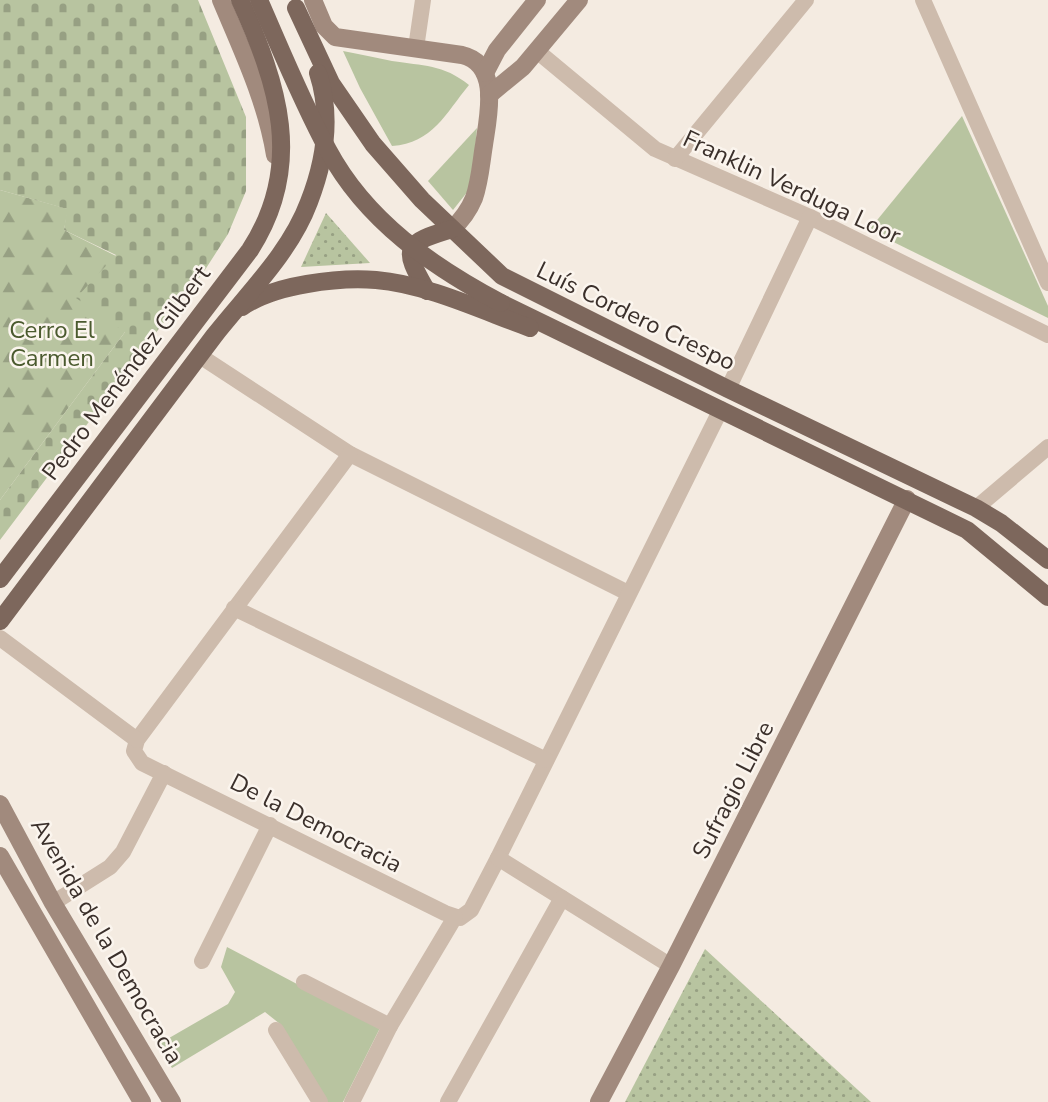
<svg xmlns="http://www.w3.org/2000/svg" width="1048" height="1102" viewBox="0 0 1048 1102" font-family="'Nunito Sans',sans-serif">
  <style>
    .grass { fill: url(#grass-dots) }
    .forest { fill: url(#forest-firs) }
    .cemetery { fill: url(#cemetery-stones) }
    .park { fill: #b8c4a0 }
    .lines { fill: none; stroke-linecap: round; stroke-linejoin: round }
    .street { stroke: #cdbbac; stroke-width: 16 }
    .secondary { stroke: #a18a7d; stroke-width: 18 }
    .primary { stroke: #7d675c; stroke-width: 18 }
    .primary-bridge { stroke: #7d675c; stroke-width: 18 }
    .labels { text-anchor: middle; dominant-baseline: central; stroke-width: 5; stroke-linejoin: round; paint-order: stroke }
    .street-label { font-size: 24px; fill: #3b302b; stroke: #fbf5ee }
    .park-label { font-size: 24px; fill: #4a5a2e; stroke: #fbf5ee }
  </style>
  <defs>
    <pattern id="grass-dots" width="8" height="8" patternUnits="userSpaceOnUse" patternTransform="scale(1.75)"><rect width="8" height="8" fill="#b8c4a0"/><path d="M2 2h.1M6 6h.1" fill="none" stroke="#97a083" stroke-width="1.8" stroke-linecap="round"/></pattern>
    <pattern id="forest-firs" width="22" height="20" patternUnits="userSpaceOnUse" patternTransform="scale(1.75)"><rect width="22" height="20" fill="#b8c4a0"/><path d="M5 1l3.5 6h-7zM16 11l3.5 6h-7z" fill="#97a083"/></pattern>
    <pattern id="cemetery-stones" width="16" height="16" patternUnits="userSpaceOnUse" patternTransform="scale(1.75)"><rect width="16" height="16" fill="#b8c4a0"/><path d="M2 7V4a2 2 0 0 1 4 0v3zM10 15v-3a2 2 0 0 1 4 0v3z" fill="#97a083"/></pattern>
  </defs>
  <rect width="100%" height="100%" fill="#f4ebe1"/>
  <g class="grass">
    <path d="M 326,213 L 370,263 L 301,267 Z"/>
    <path d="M 705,949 L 871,1102 L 625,1102 Z"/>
  </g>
  <path class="forest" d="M 0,190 L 68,209 L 64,230 L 116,256 L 125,332 L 0,500 Z"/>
  <path class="cemetery" d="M 0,0 L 198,0 L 246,117 L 246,191 L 228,234 L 203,273 L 170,314 L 0,540 L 0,500 L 125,332 L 76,298 L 116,255 L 64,230 L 67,209 L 0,190 Z"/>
  <g class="park">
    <path d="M 343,51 C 360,54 376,58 392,61 C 423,66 443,64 469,85 C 445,114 433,143 392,146 L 360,88 Z"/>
    <path d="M 962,116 L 1048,306 L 1048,318 L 869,230 Z"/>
    <path d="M 477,128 L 472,186 L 453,210 L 428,181 Z"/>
    <path d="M 227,947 L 380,1028 L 343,1102 L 325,1102 L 280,1024 L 265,1012 L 172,1068 L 157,1045 L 228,1004 L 235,992 L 221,967 Z"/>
  </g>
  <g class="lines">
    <g class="street">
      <path d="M 923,0 L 1048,283"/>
      <path d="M 416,48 L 423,0"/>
      <path d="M 537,51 L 655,149 L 810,217 L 1048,335"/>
      <path d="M 675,159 L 806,0"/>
      <path d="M 200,356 L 350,454 L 628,593"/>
      <path d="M 728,389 L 810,217"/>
      <path d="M 350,454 L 137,740 L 134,751 L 142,763 L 445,913 L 460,918 L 471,910 L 498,858 L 721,409"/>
      <path d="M 976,508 L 1048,447"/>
      <path d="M 234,608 L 546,760"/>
      <path d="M 0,638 L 137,740"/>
      <path d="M 498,858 L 671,966"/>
      <path d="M 53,903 L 110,867 L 123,852 L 164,773"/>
      <path d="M 202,961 L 270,825"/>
      <path d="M 304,982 L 390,1026"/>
      <path d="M 276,1030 L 320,1102"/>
      <path d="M 352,1102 L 390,1026 L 455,917"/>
      <path d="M 448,1102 L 562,898"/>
    </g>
    <g class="secondary">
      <path d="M 221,0 C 242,50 266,100 275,155"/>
      <path d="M 313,0 L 324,26 L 335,37 L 462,55 C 501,64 488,117 484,145 C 481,163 480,181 474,198 C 469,210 462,220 452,229"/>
      <path d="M 485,73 L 497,50 L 537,0"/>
      <path d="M 489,95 L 523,67 L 579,0"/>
      <path d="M 0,804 L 53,903 L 172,1102"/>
      <path d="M 0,856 L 142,1102"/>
      <path d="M 599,1102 L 671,966 L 907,499"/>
    </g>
    <g class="primary">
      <path d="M 296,8 L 331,83 L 373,144 L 422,200 L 502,276 L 728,389 L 976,508 L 1001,523 L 1048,560"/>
      <path d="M 427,291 C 401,247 404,243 452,229"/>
      <path d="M 501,303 L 967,530 L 1048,597"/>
      <path d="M 242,307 C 261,294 283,288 307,284 C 330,280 353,278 376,280 C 426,284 483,311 530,328"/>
      <path d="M 0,579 L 250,250 C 305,165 278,84 240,0"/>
      <path d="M 0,621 C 71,526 143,431 214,336 C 247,294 290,253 309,202 C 325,161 332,116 318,73"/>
    </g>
    <path class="primary-bridge" d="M 259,0 C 281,50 302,102 328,150 C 366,221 433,267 501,303"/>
  </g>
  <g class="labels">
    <g class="street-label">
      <text transform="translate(792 187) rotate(25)">Franklin Verduga Loor</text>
      <text transform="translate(636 316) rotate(26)">Luís Cordero Crespo</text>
      <text transform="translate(126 373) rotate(-53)">Pedro Menéndez Gilbert</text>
      <text transform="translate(733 790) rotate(-63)">Sufragio Libre</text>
      <text transform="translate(316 823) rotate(27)">De la Democracia</text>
      <text transform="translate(107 941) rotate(60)">Avenida de la Democracia</text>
    </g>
    <g class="park-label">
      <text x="52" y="330">Cerro El<tspan x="52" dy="28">Carmen</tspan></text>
    </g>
  </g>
</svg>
